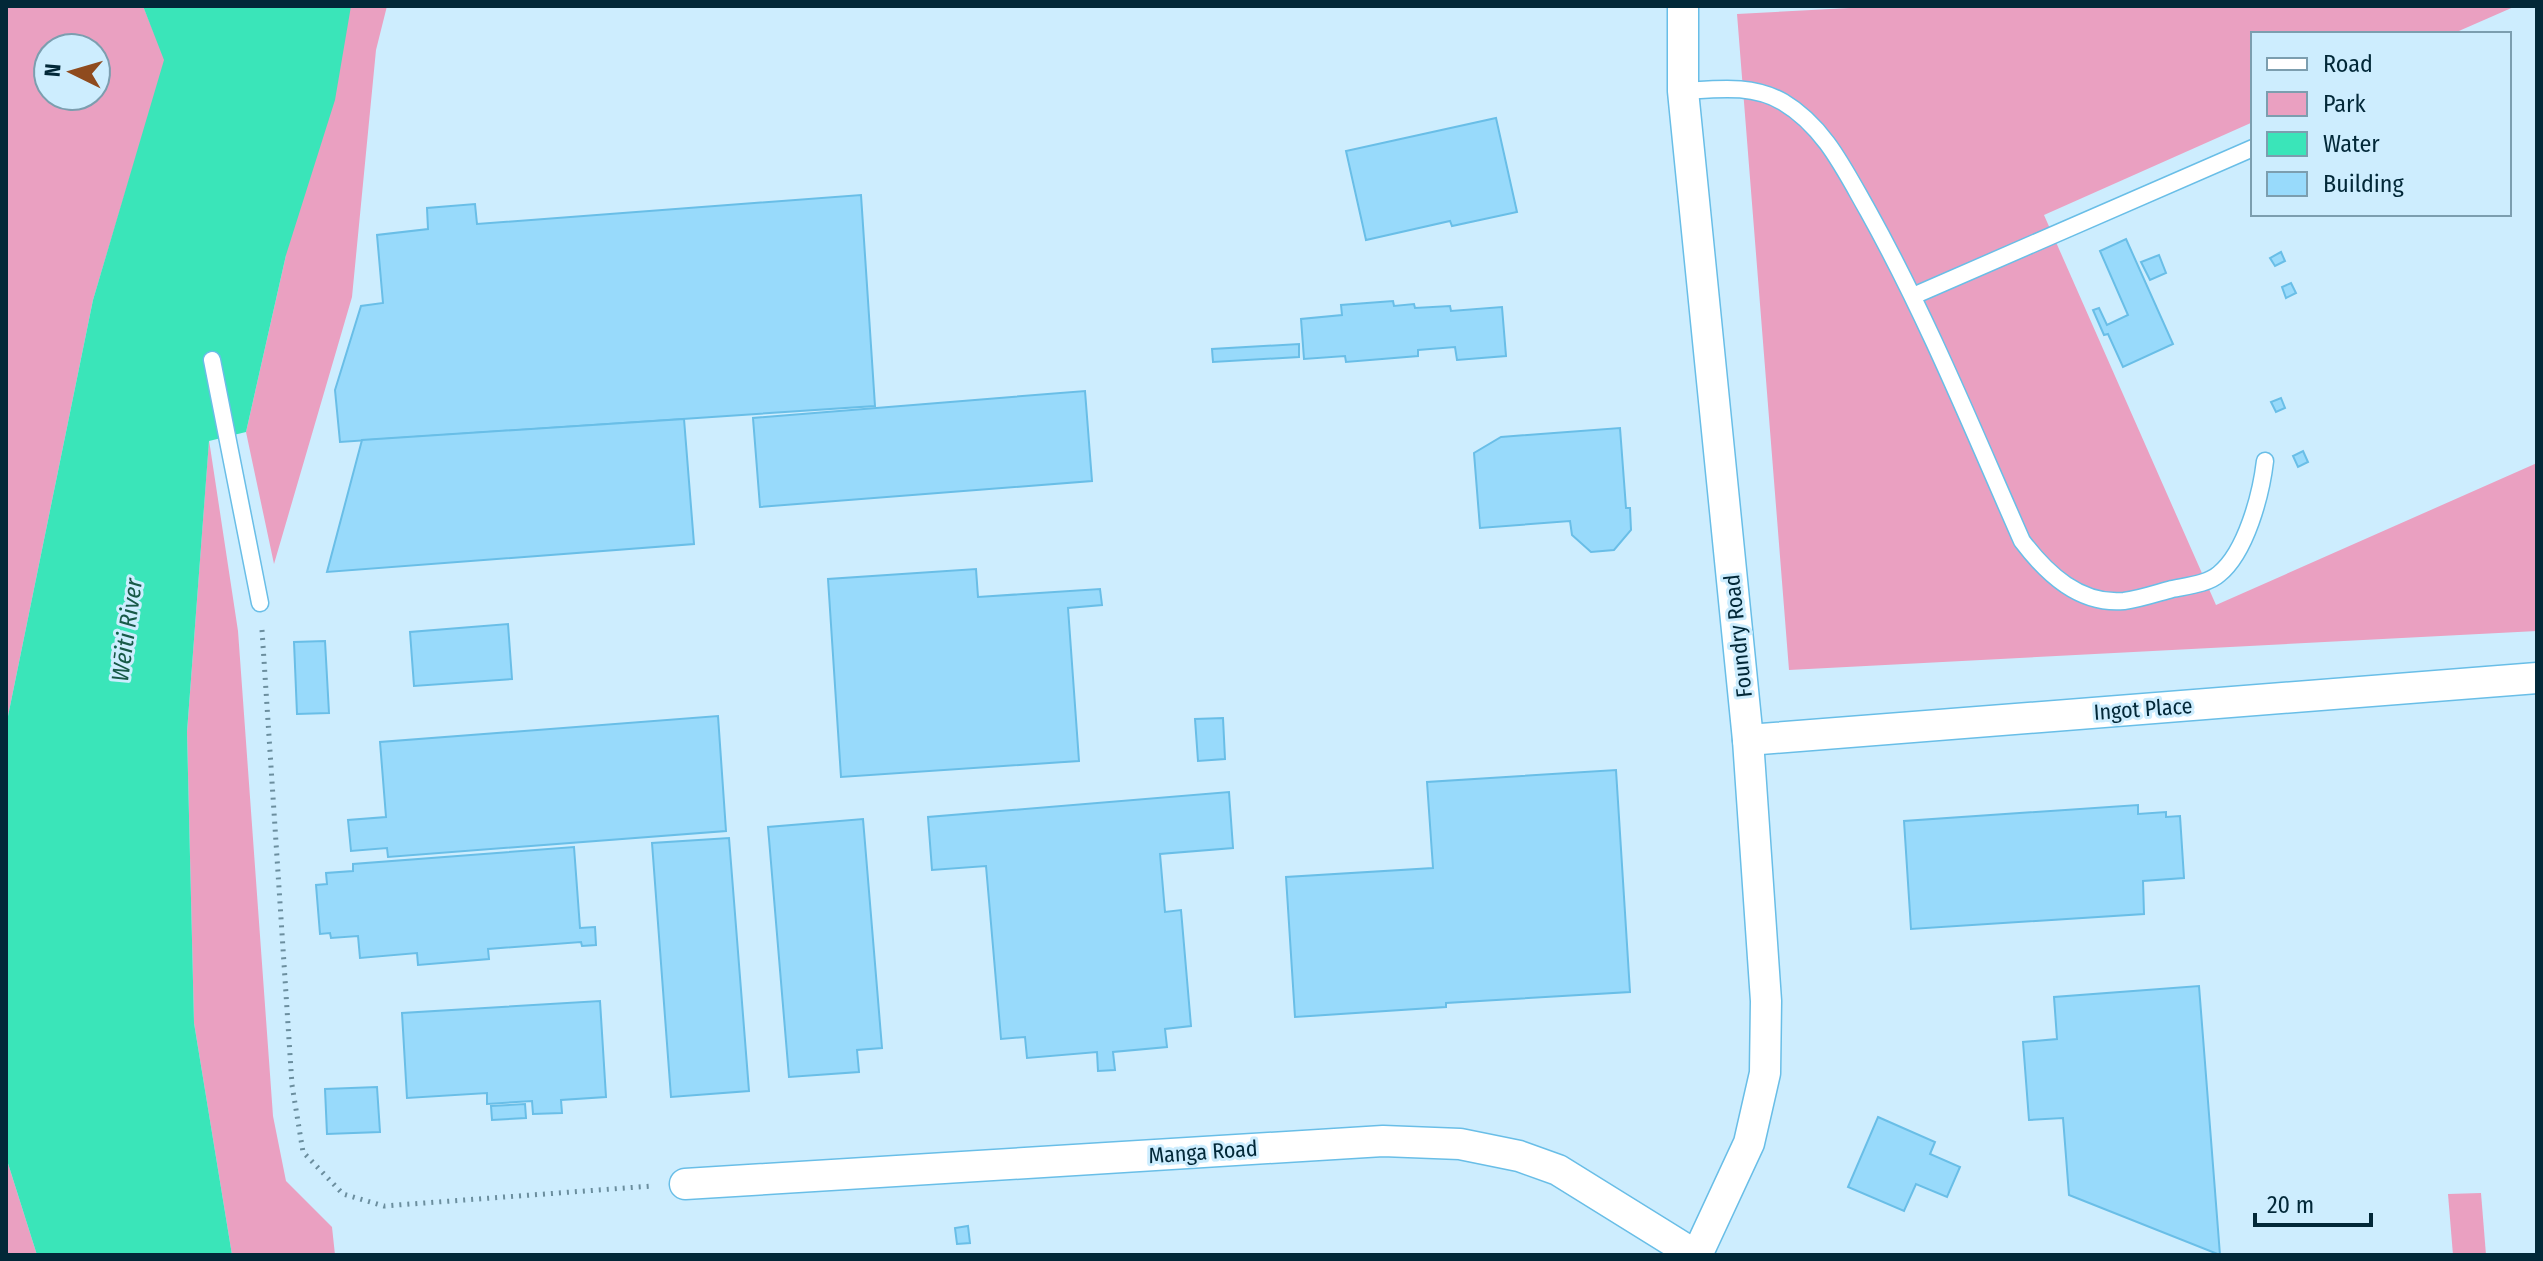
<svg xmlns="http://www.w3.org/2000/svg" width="2543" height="1261" viewBox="0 0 2543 1261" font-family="'Fira Sans Condensed',sans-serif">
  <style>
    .green { fill: #eaa0c1; fill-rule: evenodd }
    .water { fill: #3ae5b9 }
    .building { fill: #98dafb; stroke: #69bee7; stroke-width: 2 }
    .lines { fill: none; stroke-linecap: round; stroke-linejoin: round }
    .lane-casing { stroke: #69bee7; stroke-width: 19 }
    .street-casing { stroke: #69bee7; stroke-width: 33 }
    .path { stroke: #6b8e9e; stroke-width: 5; stroke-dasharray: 2 6; stroke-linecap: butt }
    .lane { stroke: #fff; stroke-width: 16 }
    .street { stroke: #fff; stroke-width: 30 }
    .labels { text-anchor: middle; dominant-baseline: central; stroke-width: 6; stroke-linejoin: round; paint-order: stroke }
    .street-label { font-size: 22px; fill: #022838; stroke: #cdedfe }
    .water-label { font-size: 24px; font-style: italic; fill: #175947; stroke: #cdedfe }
  </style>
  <rect width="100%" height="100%" fill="#cdedfe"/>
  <g class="green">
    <path d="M 6,6 L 143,6 L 165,60 L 93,300 L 6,726 ZM 48,48 L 96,48 L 96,96 L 48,96 Z"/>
    <path d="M 221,6 L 387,6 L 376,50 L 352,297 L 274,564 L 246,432 L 286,255 Z"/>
    <path d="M 1888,6 L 2516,6 L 2452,34 L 2253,34 L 2253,122 L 2044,215 L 2216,605 L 2537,463 L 2537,631 L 1789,670 L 1737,14 Z"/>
    <path d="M 209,440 L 238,631 L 273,1116 L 286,1181 L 332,1227 L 335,1255 L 232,1255 L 194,1023 L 187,732 Z"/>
    <path d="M 6,1157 L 37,1255 L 6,1255 Z"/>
    <path d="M 2481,1193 L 2486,1255 L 2453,1255 L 2448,1194 Z"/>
  </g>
  <path class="water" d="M 143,6 L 351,6 L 335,100 L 286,255 L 246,432 L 209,441 L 187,732 L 194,1023 L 232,1255 L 37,1255 L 6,1157 L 6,726 L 93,300 L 164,60 Z"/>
  <g class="building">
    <path d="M 1496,118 L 1517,212 L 1452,226 L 1450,221 L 1366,240 L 1346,151 Z"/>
    <path d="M 861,195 L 875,406 L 340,442 L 335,390 L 361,306 L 383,303 L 377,235 L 428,229 L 427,208 L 475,204 L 477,224 Z"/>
    <path d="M 2126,239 L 2173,344 L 2123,367 L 2108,334 L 2104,335 L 2093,310 L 2099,308 L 2107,325 L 2128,315 L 2100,251 Z"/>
    <path d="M 2281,252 L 2285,261 L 2275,266 L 2270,258 Z"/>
    <path d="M 2159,255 L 2166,273 L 2150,280 L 2141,262 Z"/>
    <path d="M 2291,283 L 2296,293 L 2286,298 L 2282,287 Z"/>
    <path d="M 1393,301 L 1394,306 L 1414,304 L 1415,308 L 1450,306 L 1451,311 L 1502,307 L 1506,356 L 1457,360 L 1455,347 L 1418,350 L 1418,356 L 1346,362 L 1345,356 L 1304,359 L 1301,319 L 1342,315 L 1341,305 Z"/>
    <path d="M 1299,344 L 1299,357 L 1213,362 L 1212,349 Z"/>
    <path d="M 1085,391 L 1092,481 L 760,507 L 753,418 Z"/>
    <path d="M 2281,398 L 2285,408 L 2276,412 L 2271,402 Z"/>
    <path d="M 684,419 L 694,544 L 327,572 L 362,440 Z"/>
    <path d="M 1620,428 L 1626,508 L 1630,508 L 1631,530 L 1614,550 L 1591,552 L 1572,535 L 1570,521 L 1480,528 L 1474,453 L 1501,437 Z"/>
    <path d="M 2303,451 L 2308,462 L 2298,467 L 2293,456 Z"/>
    <path d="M 976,569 L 978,597 L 1100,589 L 1102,605 L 1068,608 L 1079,761 L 841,777 L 828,579 Z"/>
    <path d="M 508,624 L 512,679 L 414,686 L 410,632 Z"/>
    <path d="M 325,641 L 329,713 L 297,714 L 294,642 Z"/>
    <path d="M 718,716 L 726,831 L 388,857 L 387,848 L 351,851 L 348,820 L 386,817 L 380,742 Z"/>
    <path d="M 1223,718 L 1225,759 L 1198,761 L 1195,719 Z"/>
    <path d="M 1616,770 L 1630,992 L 1446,1003 L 1446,1007 L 1295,1017 L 1286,877 L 1433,868 L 1427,782 Z"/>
    <path d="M 1229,792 L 1233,848 L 1160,854 L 1165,912 L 1181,910 L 1191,1026 L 1165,1029 L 1167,1047 L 1113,1052 L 1115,1070 L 1098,1071 L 1097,1052 L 1027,1058 L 1025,1037 L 1001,1039 L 986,866 L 932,870 L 928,817 Z"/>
    <path d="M 2138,805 L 2138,814 L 2166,812 L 2166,817 L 2180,816 L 2184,878 L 2143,881 L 2144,914 L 1911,929 L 1904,821 Z"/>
    <path d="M 863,819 L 882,1048 L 857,1050 L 859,1072 L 789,1077 L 768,827 Z"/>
    <path d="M 729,838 L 749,1091 L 671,1097 L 652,843 Z"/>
    <path d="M 574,847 L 580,928 L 595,927 L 596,945 L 582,946 L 581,942 L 488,949 L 489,959 L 418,965 L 417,953 L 360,958 L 358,936 L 331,938 L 330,933 L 320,934 L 316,885 L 327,884 L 326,873 L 353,871 L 353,864 Z"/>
    <path d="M 2199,986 L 2220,1255 L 2069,1195 L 2063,1118 L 2029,1120 L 2023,1042 L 2057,1039 L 2054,997 Z"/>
    <path d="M 600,1001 L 606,1097 L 561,1100 L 562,1113 L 533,1114 L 532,1101 L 487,1104 L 487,1093 L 407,1098 L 402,1013 Z"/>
    <path d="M 377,1087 L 380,1132 L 327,1134 L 325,1089 Z"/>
    <path d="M 525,1104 L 526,1118 L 492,1120 L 491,1106 Z"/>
    <path d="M 1878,1117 L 1935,1142 L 1930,1154 L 1960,1167 L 1947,1197 L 1916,1184 L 1904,1211 L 1848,1187 Z"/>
    <path d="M 968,1226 L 970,1243 L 957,1244 L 955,1228 Z"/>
  </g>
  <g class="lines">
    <defs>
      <g id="lane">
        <path d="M 1683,91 C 1718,89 1752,84 1783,102 C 1825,127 1845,171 1868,211 C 1927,317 1973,430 2022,541 C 2047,574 2080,605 2124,601 C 2140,599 2157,593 2172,589 C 2186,586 2208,584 2219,574 C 2246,552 2261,495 2265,461"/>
        <path d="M 1913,296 L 2253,148"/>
        <path d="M 212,360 L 260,603"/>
      </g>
      <g id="street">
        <path d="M 1683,6 L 1683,91 L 1748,740 L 1766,1001 L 1765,1073 L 1749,1143 L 1697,1255"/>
        <path d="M 1748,740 L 2537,678"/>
        <path d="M 685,1184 L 1383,1141 L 1460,1144 L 1519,1156 L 1558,1170 L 1695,1255"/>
      </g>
    </defs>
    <use href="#lane" class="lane-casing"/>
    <use href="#street" class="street-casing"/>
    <path class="path" d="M 262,630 L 292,1085 L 303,1152 L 343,1194 L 384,1206 L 652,1186"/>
    <use href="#lane" class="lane"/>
    <use href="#street" class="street"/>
  </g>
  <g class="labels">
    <g class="street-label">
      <text transform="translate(1738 636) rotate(-96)">Foundry Road</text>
      <text transform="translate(2143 709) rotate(-4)">Ingot Place</text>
      <text transform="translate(1203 1152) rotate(-4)">Manga Road</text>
    </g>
    <g class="water-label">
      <text transform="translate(127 630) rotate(-82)">Wēiti River</text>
    </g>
  </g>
  <rect width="2543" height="1261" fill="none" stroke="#022838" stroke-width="16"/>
  <rect x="2251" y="32" width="260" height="184" fill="#cdedfe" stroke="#7c9eaf" stroke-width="2"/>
  <rect x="2267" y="58" width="40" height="12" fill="#ffffff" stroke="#7c9eaf" stroke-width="2"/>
  <text x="2323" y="72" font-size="24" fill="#022838">Road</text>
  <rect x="2267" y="92" width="40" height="24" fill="#eaa0c1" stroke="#7c9eaf" stroke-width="2"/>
  <text x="2323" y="112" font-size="24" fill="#022838">Park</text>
  <rect x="2267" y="132" width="40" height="24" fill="#3ae5b9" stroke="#7c9eaf" stroke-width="2"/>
  <text x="2323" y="152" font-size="24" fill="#022838">Water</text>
  <rect x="2267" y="172" width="40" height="24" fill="#98dafb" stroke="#7c9eaf" stroke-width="2"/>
  <text x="2323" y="192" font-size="24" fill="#022838">Building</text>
  <g transform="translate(72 72) rotate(275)"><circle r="38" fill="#cdedfe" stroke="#7c9eaf" stroke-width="2"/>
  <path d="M0-6L14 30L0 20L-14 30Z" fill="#8f4b1e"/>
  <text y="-12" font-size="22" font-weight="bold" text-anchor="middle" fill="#022838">N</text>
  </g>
  <path d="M2255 1213v12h116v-12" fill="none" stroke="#022838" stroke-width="4"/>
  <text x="2267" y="1213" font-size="24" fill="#022838" stroke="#cdedfe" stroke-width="6" paint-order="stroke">20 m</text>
</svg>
